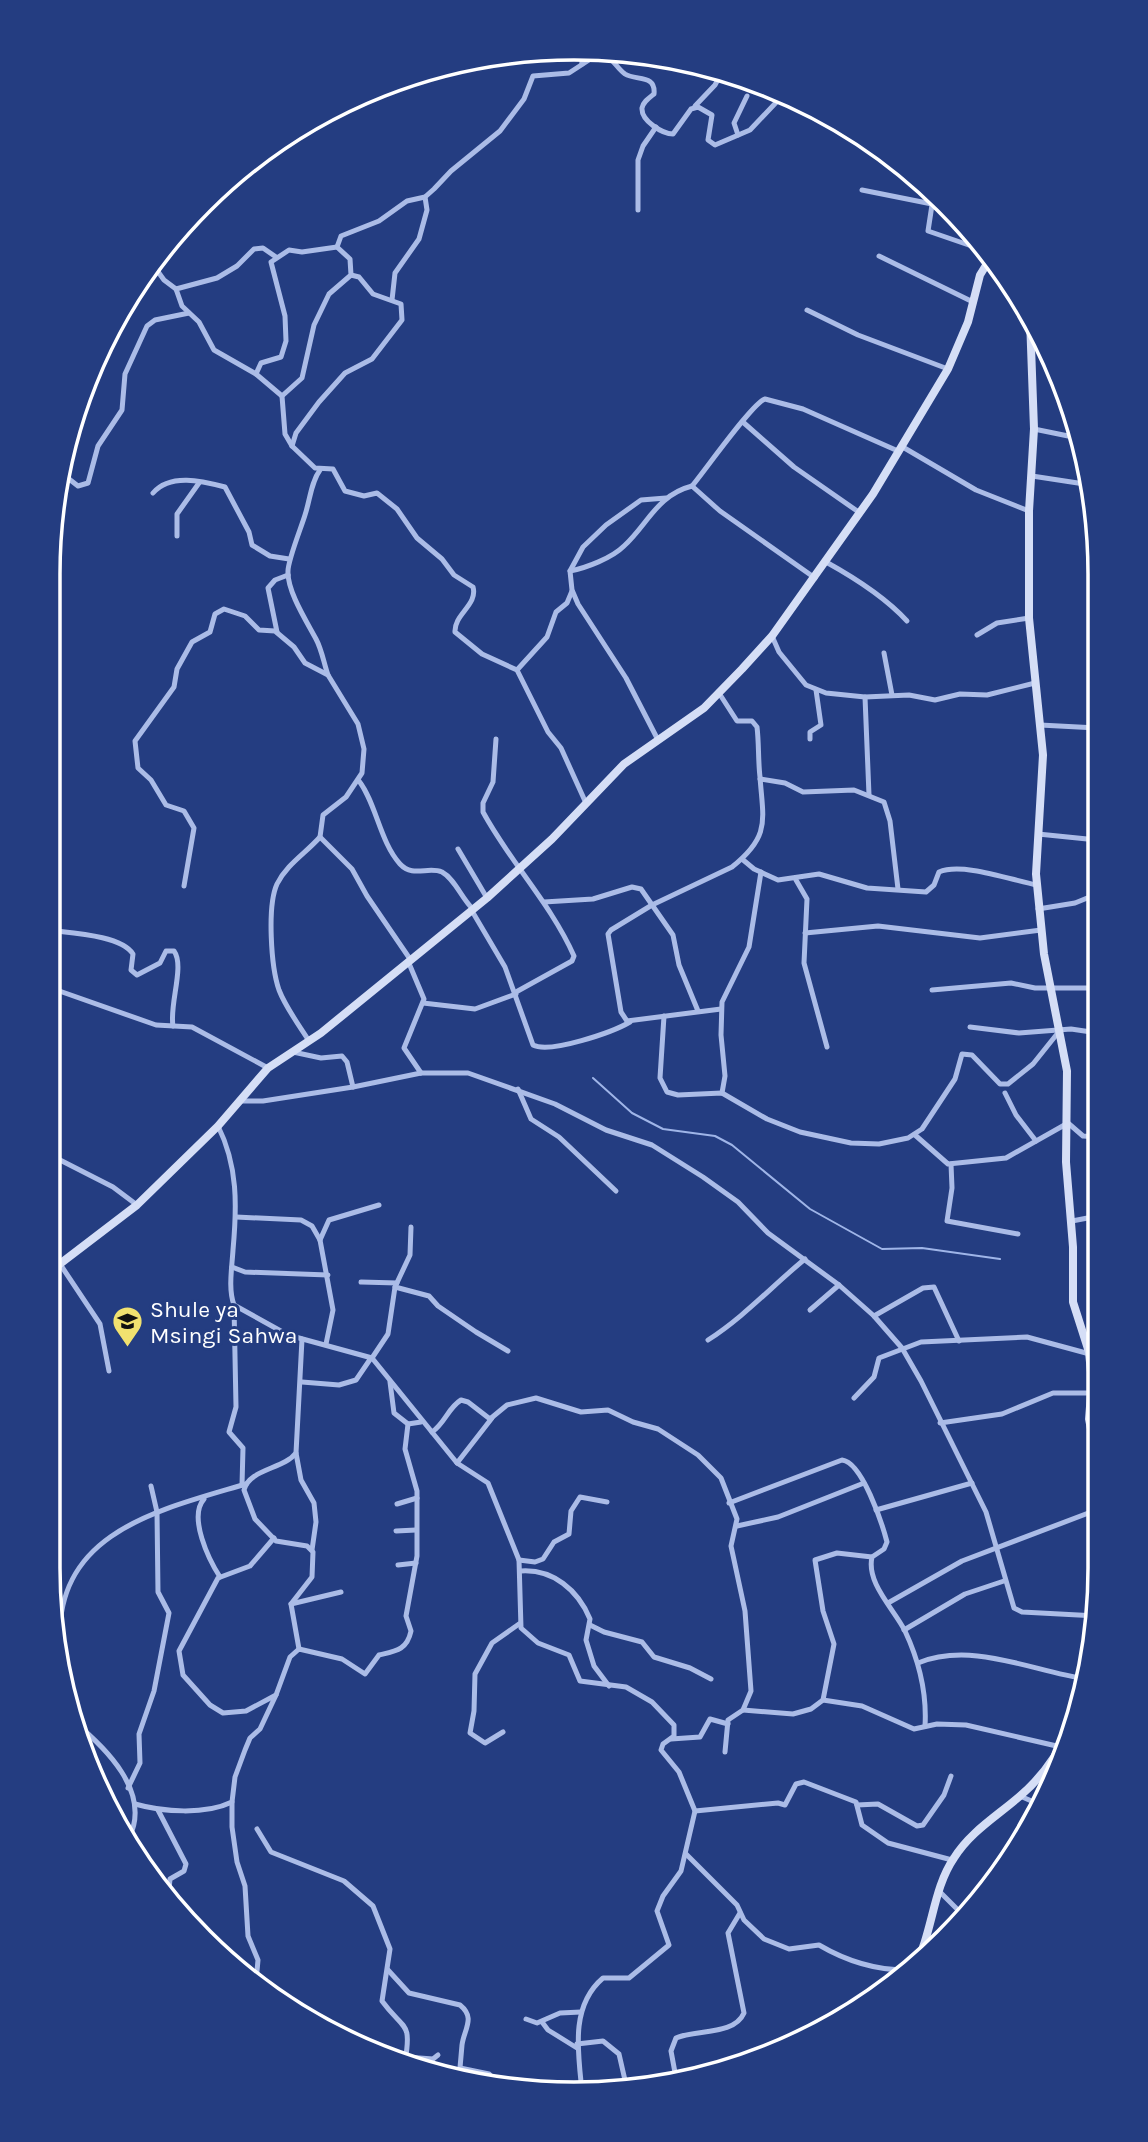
<svg xmlns="http://www.w3.org/2000/svg" width="1148" height="2142" viewBox="0 0 1148 2142" font-family="Karla,sans-serif">
  <style>
    .lines { fill: none; stroke-linecap: round; stroke-linejoin: round }
    .stream { stroke: #9fb5e8; stroke-width: 2 }
    .street { stroke: #abbce7; stroke-width: 5 }
    .secondary { stroke: #d5def6; stroke-width: 8 }
    .labels { text-anchor: middle; dominant-baseline: central; stroke-width: 6; stroke-linejoin: round; paint-order: stroke }
    .poi-label { font-size: 23px; fill: #fff; stroke: #243d81; text-anchor: start }
    .rim { fill: none; stroke: #fff; stroke-width: 3.5 }
  </style>
  <rect width="100%" height="100%" fill="#243d81"/>
  <g class="lines">
    <path class="stream" d="M 593,1078 L 632,1113 L 663,1129 L 715,1136 L 732,1145 L 810,1209 L 882,1249 L 922,1248 L 1000,1259"/>
    <g class="street">
      <path d="M 581,49 L 582,64"/>
      <path d="M 695,106 L 715,85 L 723,70"/>
      <path d="M 738,135 L 734,123 L 747,96"/>
      <path d="M 862,190 L 932,204"/>
      <path d="M 934,192 L 928,231 L 992,253"/>
      <path d="M 638,210 L 638,160 L 643,146 L 656,127"/>
      <path d="M 879,256 L 973,302"/>
      <path d="M 151,262 L 164,280 L 176,289 L 182,306 L 199,322 L 214,350 L 256,374"/>
      <path d="M 176,289 L 217,278 L 237,266 L 254,249 L 263,248 L 276,257"/>
      <path d="M 392,300 L 395,273 L 419,239 L 427,210 L 425,197"/>
      <path d="M 807,310 L 858,335 L 948,369"/>
      <path d="M 282,396 L 256,374 L 261,363 L 281,357 L 286,341 L 285,316 L 271,262 L 289,250 L 302,252 L 337,247"/>
      <path d="M 744,423 L 794,467 L 860,513"/>
      <path d="M 1034,429 L 1078,438"/>
      <path d="M 292,446 L 296,433 L 319,402 L 345,373 L 372,359 L 402,320 L 401,304 L 373,294 L 359,277 L 351,275"/>
      <path d="M 901,446 L 976,490 L 1029,511"/>
      <path d="M 320,470 C 311,482 310,500 305,515 C 301,528 288,560 288,571 C 287,591 307,622 316,639 C 322,650 324,664 328,675"/>
      <path d="M 60,472 L 78,486 L 88,483 L 98,446 L 122,410 L 125,374 L 147,326 L 155,320 L 189,313"/>
      <path d="M 1032,476 L 1091,485"/>
      <path d="M 692,486 C 704,472 753,402 765,399 L 803,409 L 898,451"/>
      <path d="M 153,493 C 170,473 202,481 225,487 L 249,532 L 252,545 L 270,556 L 289,559"/>
      <path d="M 177,536 L 177,514 L 199,483"/>
      <path d="M 826,562 C 855,578 885,597 907,621"/>
      <path d="M 570,571 C 586,568 612,558 624,546 C 648,524 657,495 692,486 L 720,511 L 815,578"/>
      <path d="M 277,632 L 268,588 L 275,580 L 288,575"/>
      <path d="M 977,635 L 997,623 L 1029,618"/>
      <path d="M 772,636 L 779,652 L 806,685 L 826,693 L 865,697 L 909,695 L 935,700 L 960,694 L 987,695 L 1035,683"/>
      <path d="M 884,653 L 892,695"/>
      <path d="M 517,670 L 547,637 L 556,612 L 567,603 L 572,591"/>
      <path d="M 719,693 L 737,721 L 752,721 L 757,727 C 759,743 758,760 760,777 C 763,820 771,836 732,867 L 652,905 L 611,930 L 608,934 L 621,1012 L 627,1021 L 721,1009"/>
      <path d="M 865,697 L 869,795"/>
      <path d="M 1040,725 L 1097,728"/>
      <path d="M 496,739 L 493,782 L 483,803 L 483,812 C 510,862 551,904 574,956 L 572,961 L 516,992"/>
      <path d="M 810,739 L 810,732 L 821,725 L 816,690"/>
      <path d="M 658,740 L 626,678 L 578,604 L 572,590 L 570,571 L 583,547 L 606,525 L 641,500 L 666,498"/>
      <path d="M 760,779 L 785,783 L 803,792 L 854,790 L 884,802 L 890,821 L 898,889"/>
      <path d="M 359,781 C 376,803 380,842 400,864 C 413,878 428,866 442,872 C 455,879 462,899 473,909"/>
      <path d="M 585,801 L 561,748 L 548,732 L 517,670 L 482,654 L 455,632 C 454,614 478,605 473,587 L 454,575 L 442,559 L 417,538 L 397,509 L 377,493 L 364,496 L 345,491 L 333,469 L 315,468 L 292,446 L 285,434 L 282,396 L 302,378 L 314,325 L 329,294 L 351,275 L 350,259 L 337,247 L 341,236 L 379,221 L 407,201 L 425,197 L 434,189 L 451,171 L 500,131 L 524,99 L 533,76 L 569,73 L 592,58 L 608,57 C 615,62 618,69 625,74 C 636,81 656,74 654,94 C 649,98 643,102 642,108 C 641,121 663,134 673,134 L 691,109 L 698,107 L 712,115 L 708,140 L 715,145 L 750,130 L 785,93"/>
      <path d="M 1038,834 L 1097,840"/>
      <path d="M 458,849 L 487,898"/>
      <path d="M 742,859 L 754,869 L 778,880 L 819,874 L 867,888 L 926,892 L 934,885 L 939,872 C 962,862 1011,880 1037,885"/>
      <path d="M 796,880 L 807,899 L 804,963 L 827,1047"/>
      <path d="M 184,886 L 194,828 L 184,811 L 166,805 L 151,780 L 138,768 L 135,741 L 174,687 L 177,669 L 192,642 L 210,632 L 215,614 L 224,609 L 245,616 L 259,630 L 275,631 L 294,647 L 305,663 L 328,675 L 358,724 L 364,749 L 362,773 L 346,797 L 323,815 L 320,837 L 352,869 L 367,896 L 410,959"/>
      <path d="M 544,902 L 593,899 L 632,887 L 641,889 L 673,935 L 679,965 L 698,1011"/>
      <path d="M 1038,909 L 1075,903 L 1097,894"/>
      <path d="M 472,911 L 505,967 L 533,1045 C 550,1054 613,1032 630,1022"/>
      <path d="M 48,930 C 70,933 121,935 133,954 L 131,970 L 137,975 L 160,963 L 166,951 L 174,951 C 185,966 169,1005 173,1026"/>
      <path d="M 805,933 L 878,926 L 980,938 L 1041,930"/>
      <path d="M 408,961 L 424,999 L 404,1048 L 421,1073"/>
      <path d="M 48,987 L 156,1025 L 192,1027 L 268,1068"/>
      <path d="M 932,990 L 1011,983 L 1035,988 L 1098,988"/>
      <path d="M 423,1003 L 475,1009 L 516,994"/>
      <path d="M 664,1016 L 660,1078 L 667,1092 L 678,1095 L 722,1093 L 767,1119 L 800,1132 L 851,1143 L 879,1144 L 908,1138 L 922,1129 L 955,1079 L 962,1054 L 972,1055 L 1000,1084 L 1008,1084 L 1033,1064 L 1061,1029"/>
      <path d="M 970,1027 L 1019,1033 L 1071,1029 L 1098,1033"/>
      <path d="M 309,1041 C 299,1025 286,1008 279,990 C 271,967 267,906 277,884 C 287,864 306,853 320,837"/>
      <path d="M 293,1052 L 321,1058 L 342,1056 L 347,1062 L 353,1087"/>
      <path d="M 518,1089 L 531,1119 L 559,1137 L 616,1191"/>
      <path d="M 722,1093 L 725,1076 L 721,1035 L 722,1002 L 749,947 L 761,872"/>
      <path d="M 1005,1093 L 1016,1115 L 1036,1141"/>
      <path d="M 242,1101 L 263,1101 L 353,1087 L 421,1073 L 468,1073 L 555,1104 L 606,1130 L 652,1145 L 703,1177 L 738,1202 L 768,1233 L 839,1285 L 874,1316 L 902,1348 L 921,1381 L 986,1512 L 1014,1608 L 1022,1612 L 1097,1616"/>
      <path d="M 218,1126 C 238,1166 237,1206 233,1250 C 232,1267 228,1289 234,1305 L 288,1335 L 372,1358 L 457,1463 L 488,1483 L 519,1560 L 521,1628 L 538,1643 L 569,1655 L 580,1681 L 626,1687 L 652,1702 L 674,1725 L 674,1736 L 663,1744 L 661,1750 L 679,1772 L 695,1811 L 681,1871 L 663,1896 L 657,1911 L 669,1945 L 629,1978 L 603,1978 C 570,2006 578,2052 582,2091"/>
      <path d="M 48,1135 L 56,1142"/>
      <path d="M 915,1135 L 948,1164 L 1006,1158 L 1068,1123 L 1083,1136 L 1098,1137"/>
      <path d="M 60,1160 L 113,1187 L 137,1205"/>
      <path d="M 951,1164 L 952,1188 L 947,1221 L 1018,1234"/>
      <path d="M 236,1217 L 301,1220 L 312,1226 L 320,1240 L 333,1310 L 326,1344"/>
      <path d="M 1072,1221 L 1098,1216"/>
      <path d="M 320,1240 L 329,1220 L 379,1205"/>
      <path d="M 60,1264 L 100,1324 L 109,1371"/>
      <path d="M 232,1267 L 245,1272 L 328,1275"/>
      <path d="M 361,1282 L 397,1283"/>
      <path d="M 395,1287 L 429,1296 L 438,1306 L 476,1332 L 508,1351"/>
      <path d="M 234,1305 L 236,1407 L 229,1432 L 243,1448 L 242,1485"/>
      <path d="M 810,1310 L 839,1285"/>
      <path d="M 874,1316 L 923,1288 L 934,1287 L 959,1341"/>
      <path d="M 708,1340 C 744,1317 772,1286 805,1259"/>
      <path d="M 372,1358 L 388,1334 L 395,1287 L 410,1255 L 411,1227"/>
      <path d="M 302,1382 L 339,1385 L 356,1380 L 371,1358"/>
      <path d="M 390,1382 L 394,1413 L 408,1424"/>
      <path d="M 854,1398 L 874,1377 L 879,1358 L 921,1342 L 1027,1337 L 1086,1353 L 1099,1344"/>
      <path d="M 940,1423 L 1002,1414 L 1053,1393 L 1091,1393"/>
      <path d="M 432,1432 C 445,1423 448,1408 461,1400 L 468,1402 L 490,1419 L 507,1405 L 536,1398 L 581,1412 L 608,1410 L 633,1422 L 658,1429 L 698,1455 L 721,1478 L 737,1519 L 731,1546 L 745,1611 L 751,1691 L 743,1710 L 728,1720 L 725,1752"/>
      <path d="M 296,1453 L 301,1480 L 314,1503 L 316,1522 L 312,1550"/>
      <path d="M 457,1463 L 492,1418"/>
      <path d="M 204,1499 C 188,1517 209,1560 220,1577"/>
      <path d="M 729,1503 L 842,1460 C 862,1462 882,1523 887,1542 L 884,1549 L 872,1557 C 866,1583 894,1609 905,1631 C 919,1661 927,1693 925,1726"/>
      <path d="M 397,1504 L 417,1498"/>
      <path d="M 876,1510 L 972,1483"/>
      <path d="M 737,1526 L 778,1517 L 864,1483"/>
      <path d="M 396,1531 L 416,1530"/>
      <path d="M 274,1538 L 250,1566 L 218,1578 L 179,1651 L 183,1675 L 210,1705 L 223,1713 L 246,1711 L 276,1695 L 290,1657 L 299,1649 L 342,1659 L 365,1674 L 379,1655 C 396,1651 407,1650 411,1631 L 406,1616 L 417,1556 L 417,1491 L 405,1449 L 408,1424 L 421,1422"/>
      <path d="M 519,1560 L 535,1562 L 543,1559 L 554,1542 L 569,1534 L 571,1511 L 580,1497 L 607,1502"/>
      <path d="M 398,1565 L 416,1563"/>
      <path d="M 521,1571 C 553,1569 578,1590 590,1619 L 586,1640 L 594,1666 L 609,1686"/>
      <path d="M 888,1603 L 962,1561 L 1099,1509"/>
      <path d="M 291,1604 L 341,1592"/>
      <path d="M 590,1625 L 604,1632 L 642,1642 L 654,1657 L 690,1668 L 711,1679"/>
      <path d="M 904,1630 L 965,1594 L 1004,1581"/>
      <path d="M 60,1644 C 54,1532 159,1510 246,1484"/>
      <path d="M 299,1649 L 291,1604 L 312,1577 L 313,1552 L 307,1546 L 276,1541 L 255,1519 L 244,1490 C 249,1469 284,1469 296,1453 L 302,1339"/>
      <path d="M 63,1661 L 65,1678"/>
      <path d="M 918,1663 C 972,1641 1032,1671 1086,1679"/>
      <path d="M 823,1700 L 834,1644 L 823,1611 L 815,1560 L 837,1553 L 872,1557"/>
      <path d="M 743,1710 L 793,1714 L 811,1709 L 823,1700 L 862,1706 L 914,1729 L 937,1724 L 966,1725 L 1061,1747"/>
      <path d="M 73,1721 C 105,1747 152,1792 129,1838"/>
      <path d="M 503,1732 L 485,1743 L 470,1733 L 474,1711 L 475,1674 L 492,1643 L 519,1624"/>
      <path d="M 671,1739 L 700,1737 L 710,1719 L 728,1724"/>
      <path d="M 128,1788 L 140,1763 L 139,1734 L 154,1691 L 169,1613 L 158,1592 L 157,1512 L 151,1486"/>
      <path d="M 1020,1796 L 1043,1806"/>
      <path d="M 232,1802 L 232,1827 L 237,1862 L 245,1886 L 248,1936 L 258,1960 L 256,1982"/>
      <path d="M 135,1804 C 163,1812 205,1815 232,1802 L 235,1777 L 245,1750 L 250,1738 L 260,1729 L 276,1695"/>
      <path d="M 857,1805 L 878,1804 L 917,1826 L 923,1825 L 944,1795 L 951,1776"/>
      <path d="M 158,1810 L 186,1864 L 184,1871 L 170,1879 L 168,1900"/>
      <path d="M 695,1811 L 778,1803 L 785,1805 L 796,1784 L 804,1782 L 856,1802 L 862,1825 L 888,1843 L 952,1860"/>
      <path d="M 257,1829 L 271,1852 L 344,1881 L 373,1906 L 390,1949 L 382,2001 C 404,2031 412,2020 405,2062"/>
      <path d="M 686,1854 L 737,1905 L 744,1920 L 764,1939 L 789,1949 L 819,1945 C 848,1962 877,1971 911,1970"/>
      <path d="M 939,1891 L 964,1916"/>
      <path d="M 388,1970 L 409,1993 L 460,2005 C 476,2018 464,2029 462,2045 C 461,2056 460,2068 459,2079"/>
      <path d="M 526,2019 L 537,2023 L 560,2013 L 581,2012"/>
      <path d="M 542,2022 L 548,2030 L 577,2048"/>
      <path d="M 577,2044 L 603,2041 L 619,2054 L 627,2089"/>
      <path d="M 406,2057 L 433,2059 L 438,2055"/>
      <path d="M 460,2068 L 489,2074 L 496,2082"/>
      <path d="M 676,2078 L 671,2051 L 676,2038 C 695,2029 734,2036 744,2013 L 728,1933 L 740,1913"/>
    </g>
    <g class="secondary">
      <path d="M 1030,319 L 1034,429 L 1029,511 L 1029,618 L 1043,755 L 1036,874 L 1044,954 L 1067,1071 L 1066,1162 L 1073,1247 L 1073,1302 L 1089,1352 L 1092,1382 L 1089,1419 L 1099,1469"/>
      <path d="M 48,1273 L 137,1205 L 218,1126 L 268,1068 L 321,1033 L 487,898 L 552,839 L 624,764 L 704,708 L 742,669 L 772,636 L 873,494 L 948,369 L 968,322 L 980,275 L 993,254"/>
      <path d="M 914,1967 C 933,1934 932,1890 954,1858 C 970,1832 997,1816 1020,1796 C 1067,1756 1081,1705 1092,1646"/>
    </g>
  </g>
  <defs>
    <symbol id="school-pin" viewBox="-11 -11 22 30"><path d="M0 17L-7.5 6A9.5 9.5 0 1 1 7.5 6Z" fill="#f1e16f" stroke="#243d81"/><path d="M0-5L7-2L0 1L-7-2ZM-4 1L0 2.5L4 1V4Q0 6-4 4Z" fill="#111"/></symbol>
  </defs>
  <g fill-rule="evenodd">
    <use href="#school-pin" x="110" y="1304" width="35" height="47"/>
  </g>
  <g class="labels">
    <g class="poi-label">
      <text x="150" y="1309">Shule ya<tspan x="150" dy="26">Msingi Sahwa</tspan></text>
    </g>
  </g>
  <path d="M0 0H1148V2142H0ZM574 60H574A514 514 0 0 1 1088 574V1568A514 514 0 0 1 574 2082H574A514 514 0 0 1 60 1568V574A514 514 0 0 1 574 60Z" fill="#243d81" fill-rule="evenodd"/>
  <path class="rim" d="M574 60H574A514 514 0 0 1 1088 574V1568A514 514 0 0 1 574 2082H574A514 514 0 0 1 60 1568V574A514 514 0 0 1 574 60Z"/>
</svg>
